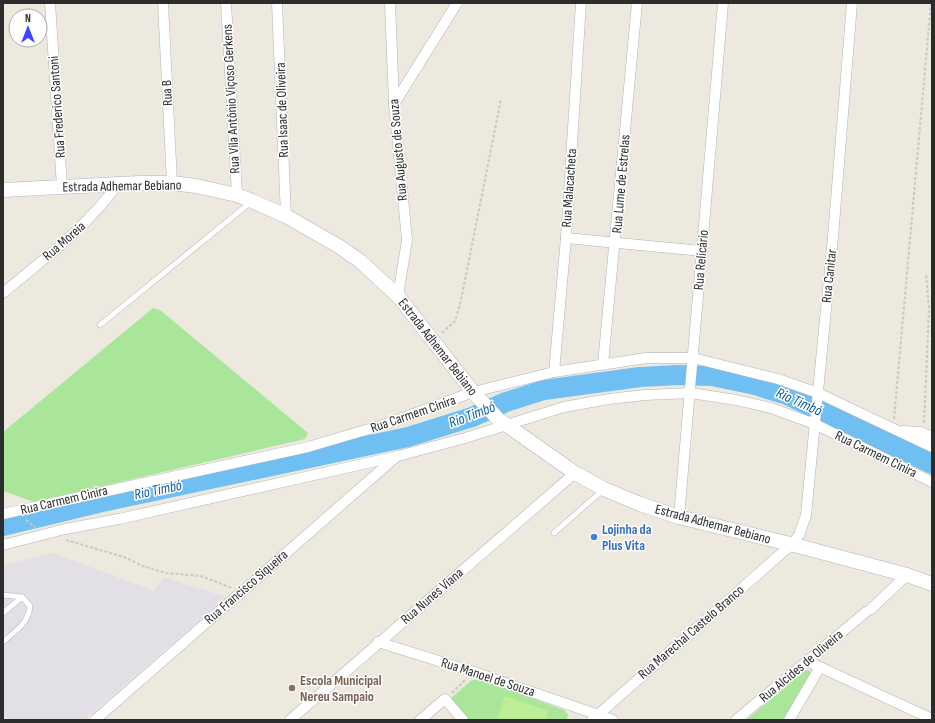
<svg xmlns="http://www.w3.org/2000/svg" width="935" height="723" viewBox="0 0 935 723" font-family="'Sofia Sans Condensed',sans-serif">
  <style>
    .industrial { fill: #e2dfe6 }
    .green { fill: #aae699 }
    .pitch { fill: #bded95 }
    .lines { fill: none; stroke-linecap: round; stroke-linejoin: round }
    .river { stroke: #6fbff2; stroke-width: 20 }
    .lane-casing { stroke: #b2b2c0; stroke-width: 6 }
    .street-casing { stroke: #b2b2c0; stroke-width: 11 }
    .secondary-casing { stroke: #b2b2c0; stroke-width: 15 }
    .path { stroke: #c8c8c8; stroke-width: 2; stroke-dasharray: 3 2; stroke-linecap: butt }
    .lane { stroke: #fff; stroke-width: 5 }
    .street { stroke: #fff; stroke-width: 10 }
    .secondary { stroke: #fff; stroke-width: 14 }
    .shop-dot { fill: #3f7fe0; stroke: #fff; stroke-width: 1.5 }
    .education-dot { fill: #8d6e63; stroke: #fff; stroke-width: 1.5 }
    .labels { text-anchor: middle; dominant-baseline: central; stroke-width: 3; stroke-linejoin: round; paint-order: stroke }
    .street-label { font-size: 14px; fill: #2c2c2c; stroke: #fff }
    .shop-label { font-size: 14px; font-weight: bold; fill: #366cbe; stroke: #fff; text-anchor: start }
    .education-label { font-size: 14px; font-weight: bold; fill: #785e54; stroke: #fff; text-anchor: start }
    .water-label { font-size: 15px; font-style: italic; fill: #0a5ba2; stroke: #fff }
  </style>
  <rect width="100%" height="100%" fill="#eee9de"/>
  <path class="industrial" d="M 53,553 L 154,591 L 164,577 L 226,597 L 84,720 L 3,720 L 3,565 Z"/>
  <g class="green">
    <path d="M 153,308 L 160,310 L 308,433 L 305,439 L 34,502 L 3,491 L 3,432 Z"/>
    <path d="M 806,670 L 810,671 L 812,675 L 783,720 L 746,720 Z"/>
    <path d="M 480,679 L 564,710 L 568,714 L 567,720 L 469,720 L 450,699 L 472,680 Z"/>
  </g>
  <path class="pitch" d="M 505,696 L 549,711 L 546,720 L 497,720 Z"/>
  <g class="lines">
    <path class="river" d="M 3,526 L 102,502 L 408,437 L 472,417 L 506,402 L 544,390 L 640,377 L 678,375 L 712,376 L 755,385 L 787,395 L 932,464"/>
    <defs>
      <g id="lane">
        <path d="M 100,325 L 251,202"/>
        <path d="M 554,533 L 603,490"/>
        <path d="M 3,595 L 22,597 L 30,606 C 29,623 14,632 3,642"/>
        <path d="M 3,613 L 22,597"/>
      </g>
      <g id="street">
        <path d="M 50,3 L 62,187"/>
        <path d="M 163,3 L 172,183"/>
        <path d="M 226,3 L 237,195"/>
        <path d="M 277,3 L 286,216"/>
        <path d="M 390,3 L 394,104 L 407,240 L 398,296"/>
        <path d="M 394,104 L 457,3"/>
        <path d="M 566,238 L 702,251"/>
        <path d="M 3,293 C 45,258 85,229 118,184"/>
        <path d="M 603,364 L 637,3"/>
        <path d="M 554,372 L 566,238 L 581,3"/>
        <path d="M 903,431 L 921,432 L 932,437"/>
        <path d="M 3,514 L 308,447 L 386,424 L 473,392 L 554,372 L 646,358 L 693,358 L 778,379 L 818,393 L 932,447"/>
        <path d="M 679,517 L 723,3"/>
        <path d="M 3,545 L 65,529 L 119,519 L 398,456 L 465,438 L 564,407 L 609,399 L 645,395 L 691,393 L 736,400 L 771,408 L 815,424 L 932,482"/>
        <path d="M 871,609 L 907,575"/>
        <path d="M 378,642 L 474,672 L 613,720"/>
        <path d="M 807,661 L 932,719"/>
        <path d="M 95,720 L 396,457"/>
        <path d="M 290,720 L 575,473"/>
        <path d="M 420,720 L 445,699 L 463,720"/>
        <path d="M 592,720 L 791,545 L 799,535 L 806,515 L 833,237 L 852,3"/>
        <path d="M 736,720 L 866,612"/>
        <path d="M 789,720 L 820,667"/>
      </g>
      <path id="secondary" d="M 3,190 L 139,183 L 172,183 L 196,186 L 237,195 L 252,201 L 286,216 L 340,247 L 360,261 L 398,296 L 473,392 L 498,419 L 575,473 L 604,489 L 640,504 L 679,517 L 802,547 L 907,575 L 932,584"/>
    </defs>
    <use href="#lane" class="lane-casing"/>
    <use href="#street" class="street-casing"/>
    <use href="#secondary" class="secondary-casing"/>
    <g class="path">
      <path d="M 442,333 L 455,321 L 460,305 L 501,99"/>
      <path d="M 894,419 L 931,3"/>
      <path d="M 924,423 L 929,309 L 926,273"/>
      <path d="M 26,520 L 35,527"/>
      <path d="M 66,540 L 124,557 L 143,566 L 166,573 L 201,576 L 232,588"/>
      <path d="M 452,693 L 466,679"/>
    </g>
    <use href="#lane" class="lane"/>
    <use href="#street" class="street"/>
    <use href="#secondary" class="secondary"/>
  </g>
  <circle class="shop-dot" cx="594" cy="537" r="4"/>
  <circle class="education-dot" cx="292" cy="688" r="4"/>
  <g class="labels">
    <g class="street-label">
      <text transform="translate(167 93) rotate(-93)">Rua B</text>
      <text transform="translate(231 99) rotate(-93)">Rua Vila Antônio Viçoso Gerkens</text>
      <text transform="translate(57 107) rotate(-94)">Rua Frederico Santoni</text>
      <text transform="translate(282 110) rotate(-92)">Rua Isaac de Oliveira</text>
      <text transform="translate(398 150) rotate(-95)">Rua Augusto de Souza</text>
      <text transform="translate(621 184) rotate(-85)">Rua Lume de Estrelas</text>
      <text transform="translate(122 186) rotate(-1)">Estrada Adhemar Bebiano</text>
      <text transform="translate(569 188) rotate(-86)">Rua Malacacheta</text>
      <text transform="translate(64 241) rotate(-41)">Rua Moreia</text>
      <text transform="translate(701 260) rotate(-85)">Rua Relicário</text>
      <text transform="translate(829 276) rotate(-84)">Rua Canitar</text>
      <text transform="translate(438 347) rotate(52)">Estrada Adhemar Bebiano</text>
      <text transform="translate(413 414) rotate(-19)">Rua Carmem Cinira</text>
      <text transform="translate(876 454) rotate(26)">Rua Carmem Cinira</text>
      <text transform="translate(64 500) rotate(-13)">Rua Carmem Cinira</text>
      <text transform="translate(713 524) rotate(15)">Estrada Adhemar Bebiano</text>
      <text transform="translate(246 587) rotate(-41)">Rua Francisco Siqueira</text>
      <text transform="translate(432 596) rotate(-41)">Rua Nunes Viana</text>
      <text transform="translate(691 632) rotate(-41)">Rua Marechal Castelo Branco</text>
      <text transform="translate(801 666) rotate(-40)">Rua Alcides de Oliveira</text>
      <text transform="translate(488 677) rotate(18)">Rua Manoel de Souza</text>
    </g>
    <g class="shop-label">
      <text x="602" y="529">Lojinha da<tspan x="602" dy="16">Plus Vita</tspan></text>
    </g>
    <g class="education-label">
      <text x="300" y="680">Escola Municipal<tspan x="300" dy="16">Nereu Sampaio</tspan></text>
    </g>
    <g class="water-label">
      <text transform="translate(799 402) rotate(24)">Rio Timbó</text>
      <text transform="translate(472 415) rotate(-21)">Rio Timbó</text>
      <text transform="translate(158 490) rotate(-12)">Rio Timbó</text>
    </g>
  </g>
  <rect width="935" height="723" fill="none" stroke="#2c2c2c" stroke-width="8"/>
  <g transform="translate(28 28)"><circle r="19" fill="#ffffff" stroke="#ababab"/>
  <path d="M0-3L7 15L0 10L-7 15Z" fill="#3a46ff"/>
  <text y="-6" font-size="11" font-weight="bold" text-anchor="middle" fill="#2c2c2c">N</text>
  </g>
</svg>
